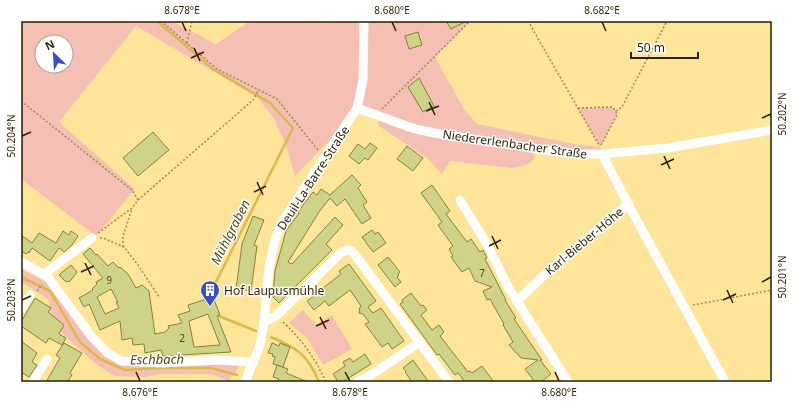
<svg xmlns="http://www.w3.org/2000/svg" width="793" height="403" viewBox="0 0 793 403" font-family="'Noto Sans',sans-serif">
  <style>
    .green { fill: #f6bfb4; fill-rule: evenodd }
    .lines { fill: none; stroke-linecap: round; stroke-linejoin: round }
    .stream { stroke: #ddb94a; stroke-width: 2.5 }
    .building { fill: #cfd387; stroke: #82853a; fill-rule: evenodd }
    .path { stroke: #9e8b53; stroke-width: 1.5; stroke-dasharray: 2 2; stroke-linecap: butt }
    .minor { stroke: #fff; stroke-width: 9 }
    .ticks { fill: none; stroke: #291f00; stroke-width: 1.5 }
    .labels { text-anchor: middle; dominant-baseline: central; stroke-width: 3; stroke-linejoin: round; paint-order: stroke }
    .number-label { font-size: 10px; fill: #524c22 }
    .street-label { font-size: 12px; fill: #291f00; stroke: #fff }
    .poi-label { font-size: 12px; fill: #291f00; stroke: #fff; text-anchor: start }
    .water-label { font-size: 13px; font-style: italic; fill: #534517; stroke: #fff }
    .neatline { fill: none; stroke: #291f00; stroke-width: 1.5 }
    .ticks-label { font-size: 10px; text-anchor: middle; fill: #291f00 }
  </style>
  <rect width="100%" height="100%" fill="#ffe599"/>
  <g class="green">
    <path d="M 21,21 L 172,21 L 216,44 L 250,21 L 323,21 L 332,23 L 332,21 L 470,21 L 435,57 L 464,109 L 477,124 L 579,145 L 600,147 L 578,108 L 612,107 L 616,111 L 617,115 L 600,147 L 602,154 L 533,149 L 534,159 L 527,165 L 512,168 L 450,161 L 442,174 L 427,158 L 379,126 L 377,114 L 357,108 L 351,119 L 295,176 L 285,143 L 274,119 L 258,98 L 136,26 L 59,122 L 135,189 L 96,236 L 21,179 ZM 42,42 L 66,42 L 66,66 L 42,66 Z"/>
    <path d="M 21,269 L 49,284 L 86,337 L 104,356 L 122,365 L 185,363 L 240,365 L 229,381 L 211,374 L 161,374 L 145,377 L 115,376 L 97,365 L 64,335 L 52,320 L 48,299 L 21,282 Z"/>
    <path d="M 303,310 L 316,325 L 332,315 L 352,349 L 323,365 L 307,338 L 289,323 Z"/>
  </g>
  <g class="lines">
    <g class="stream">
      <path d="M 157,21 L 213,69 L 270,103 L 293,128 L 210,294 L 212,299"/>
      <path d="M 21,277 L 50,291 L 80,342 L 100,359 L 125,370 L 160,368 L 211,368 L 237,375"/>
      <path d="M 218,313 L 219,316 L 256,331"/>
      <path d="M 271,337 C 297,348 308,355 319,382"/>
      <path d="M 254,382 L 255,382"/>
    </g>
  </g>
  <g class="building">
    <path d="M 446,21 L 467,21 L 451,29 Z"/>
    <path d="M 418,32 L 422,45 L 409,49 L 405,36 Z"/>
    <path d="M 419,78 L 434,106 L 423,112 L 408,87 Z"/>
    <path d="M 153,132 L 169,150 L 138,176 L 123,158 Z"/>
    <path d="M 370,143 L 377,148 L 368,160 L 365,158 L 359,164 L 349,156 L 358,144 L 365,149 Z"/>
    <path d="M 407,146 L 423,158 L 413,171 L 397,159 Z"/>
    <path d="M 352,175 L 361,185 L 358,188 L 367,202 L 363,205 L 371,218 L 362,224 L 345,199 L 337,206 L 330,198 L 319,212 L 288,262 L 292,264 L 335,217 L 343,225 L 326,244 L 332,250 L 279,303 L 273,297 L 275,271 L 286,231 L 299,213 L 298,212 L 313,192 L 317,195 L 321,189 L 330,195 Z"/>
    <path d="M 432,185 L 450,211 L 446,214 L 467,242 L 471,239 L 480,252 L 483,250 L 487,258 L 485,259 L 506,300 L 505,300 L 516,318 L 514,319 L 542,360 L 540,360 L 551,374 L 541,382 L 535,382 L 525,369 L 538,360 L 521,358 L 509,345 L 513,342 L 503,325 L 504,324 L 490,299 L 487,300 L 483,291 L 492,287 L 475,281 L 469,268 L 462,272 L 451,257 L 453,256 L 449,249 L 453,246 L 438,225 L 442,222 L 421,193 Z"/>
    <path d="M 253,216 L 264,220 L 254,245 L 257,246 L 251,291 L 236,289 L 242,244 Z"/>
    <path d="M 372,230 L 375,234 L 378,232 L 386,243 L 373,252 L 362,237 Z"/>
    <path d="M 63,231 L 69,235 L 71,231 L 78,236 L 72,245 L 64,252 L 59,248 L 50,261 L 32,248 L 29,253 L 28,252 L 26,254 L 21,251 L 21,235 L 32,243 L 39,233 L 56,243 Z"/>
    <path d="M 90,248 L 96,255 L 97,254 L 108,266 L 113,262 L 119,268 L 120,267 L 128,274 L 136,288 L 142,285 L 149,291 L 155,334 L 165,332 L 169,328 L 168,326 L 182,323 L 178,315 L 190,311 L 188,305 L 213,297 L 220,315 L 217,316 L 231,352 L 163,356 L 161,350 L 145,353 L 144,344 L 133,345 L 132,338 L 122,340 L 120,321 L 100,330 L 89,304 L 84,307 L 79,298 L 93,290 L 92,289 L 97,284 L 96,282 L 103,278 L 83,254 ZM 111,289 L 118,302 L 116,302 L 119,308 L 105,314 L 97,297 ZM 208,314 L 220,345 L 194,347 L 189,321 Z"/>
    <path d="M 388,257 L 400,272 L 398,274 L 399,275 L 397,277 L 401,282 L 395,287 L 378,265 Z"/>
    <path d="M 349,264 L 376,301 L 368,307 L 373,313 L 381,308 L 404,341 L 392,349 L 388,343 L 382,347 L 365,324 L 369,322 L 363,314 L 359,313 L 360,307 L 361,306 L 350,290 L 329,306 L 325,301 L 314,310 L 307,301 L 324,289 L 323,288 L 341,274 L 339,271 Z"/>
    <path d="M 71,265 L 77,272 L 71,280 L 69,282 L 67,281 L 66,282 L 59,275 Z"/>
    <path d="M 411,293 L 421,306 L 423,305 L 427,310 L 421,315 L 432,330 L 439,325 L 444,332 L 440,336 L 468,372 L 470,371 L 472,373 L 482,366 L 494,382 L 465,382 L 458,373 L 455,375 L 439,354 L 437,355 L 400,304 L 403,302 L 402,300 Z"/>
    <path d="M 35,298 L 51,308 L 48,312 L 64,325 L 59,334 L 66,338 L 62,345 L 49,338 L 46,343 L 21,326 L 21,322 Z"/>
    <path d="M 21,341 L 37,353 L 32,362 L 37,365 L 29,377 L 21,372 Z"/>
    <path d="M 64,343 L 82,353 L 70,373 L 72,375 L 67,382 L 46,382 L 60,358 L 56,355 Z"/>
    <path d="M 272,343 L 279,346 L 280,343 L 290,347 L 283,367 L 273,364 L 275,357 L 272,356 L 273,354 L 268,353 Z"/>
    <path d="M 365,354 L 371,364 L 342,382 L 338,382 L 333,374 L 345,366 L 343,362 L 350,358 L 353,362 Z"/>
    <path d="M 413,360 L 420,370 L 429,382 L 412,382 L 405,372 L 406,371 L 403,368 Z"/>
    <path d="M 277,365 L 288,369 L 286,373 L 308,382 L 278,382 L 279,379 L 273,377 Z"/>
  </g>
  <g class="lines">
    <g class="path">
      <path d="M 161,21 L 217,69 L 277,99 L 318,150"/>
      <path d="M 528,21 L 599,145"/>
      <path d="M 187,43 L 192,21"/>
      <path d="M 21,101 L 132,190 L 138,200 L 132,208 L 98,233"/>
      <path d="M 578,108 L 612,107 L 616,111 L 617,115 L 601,145"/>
      <path d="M 382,109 L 470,21"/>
      <path d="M 616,111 L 622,107 L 667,21"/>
      <path d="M 138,200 L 253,100 L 258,91"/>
      <path d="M 100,238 L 103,238 L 124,247 L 138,265 L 159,297"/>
      <path d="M 123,247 L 123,237 L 132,208"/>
      <path d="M 37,291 L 42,284"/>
      <path d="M 693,305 L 772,290"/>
      <path d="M 283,322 C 303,341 315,358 326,382"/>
    </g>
    <g class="minor">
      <path d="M 357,108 L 415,129 L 440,134 L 558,152 L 579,154 L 602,154 L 667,148 L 772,130"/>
      <path d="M 460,200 L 488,246 L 508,287 L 568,382"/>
      <path d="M 628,204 L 725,382"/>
      <path d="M 21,262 L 47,276 L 92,337 L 108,353 L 121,361 L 161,363 L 217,360 L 254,362"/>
      <path d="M 47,276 L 48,271 L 92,238"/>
      <path d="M 517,301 L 544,275 L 628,204 L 602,154"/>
      <path d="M 21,309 L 30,295"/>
      <path d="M 264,322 L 276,316 L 342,252 L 348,250 L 353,252 L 449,382"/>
      <path d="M 33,382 L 47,359"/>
      <path d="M 245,382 L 260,345 L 264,322 L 269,267 L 275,240 L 282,222 L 357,108 L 363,80 L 364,21"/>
      <path d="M 357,382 L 371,375 L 420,342"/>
    </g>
  </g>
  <path class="ticks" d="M 182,22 L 186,31M 392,22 L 396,31M 602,22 L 606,31M 194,48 L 200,61M 191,58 L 204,52M 429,102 L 435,115M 426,111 L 439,106M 762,118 L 771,114M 22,136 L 31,132M 664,156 L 670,169M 661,165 L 674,159M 257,182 L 263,195M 254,192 L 266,186M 492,236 L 498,249M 489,246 L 501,240M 85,263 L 91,275M 81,272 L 94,266M 762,282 L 771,277M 727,290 L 733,303M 22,300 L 31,296M 723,300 L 736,294M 320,317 L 326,329M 316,326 L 329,320M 136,372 L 140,381M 345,372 L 350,381M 555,372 L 559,381"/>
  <defs>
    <symbol id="building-pin" viewBox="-11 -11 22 30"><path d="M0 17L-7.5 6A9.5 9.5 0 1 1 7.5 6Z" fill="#3b4dc0" stroke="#fff"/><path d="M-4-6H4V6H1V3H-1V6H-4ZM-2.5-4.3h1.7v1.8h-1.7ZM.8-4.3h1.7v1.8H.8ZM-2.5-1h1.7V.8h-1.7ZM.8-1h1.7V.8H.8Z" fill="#fff"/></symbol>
  </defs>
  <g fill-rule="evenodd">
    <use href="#building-pin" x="199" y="279" width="22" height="30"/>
  </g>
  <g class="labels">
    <g class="number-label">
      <text x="482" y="273">7</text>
      <text x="109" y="280">9</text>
      <text x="182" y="338">2</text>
    </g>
    <g class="street-label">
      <text transform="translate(515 144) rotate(8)">Niedererlenbacher Straße</text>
      <text transform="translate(313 178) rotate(-57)">Deuil-La-Barre-Straße</text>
      <text transform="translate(584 241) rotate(-40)">Karl-Bieber-Höhe</text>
    </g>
    <g class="poi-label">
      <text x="224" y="290">Hof Laupusmühle</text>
    </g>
    <g class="water-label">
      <text transform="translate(230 232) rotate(-63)">Mühlgraben</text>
      <text transform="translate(157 359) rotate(-1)">Eschbach</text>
    </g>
  </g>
  <rect width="793" height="403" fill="none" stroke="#ffffff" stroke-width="44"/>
  <g transform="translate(54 54) rotate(335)"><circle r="19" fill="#ffffff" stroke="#a9a599"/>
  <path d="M0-3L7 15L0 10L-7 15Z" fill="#3b4dc0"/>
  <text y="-6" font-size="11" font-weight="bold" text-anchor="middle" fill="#291f00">N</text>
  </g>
  <path d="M631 52v6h67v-6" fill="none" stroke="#291f00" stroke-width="2"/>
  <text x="637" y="52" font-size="12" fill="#291f00" stroke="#ffffff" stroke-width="3" paint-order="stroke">50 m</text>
  <rect x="22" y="22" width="749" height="359" class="neatline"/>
  <g class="ticks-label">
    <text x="182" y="14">8.678°E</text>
    <text x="392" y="14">8.680°E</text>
    <text x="602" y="14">8.682°E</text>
    <text transform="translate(782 114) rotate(-90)" y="4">50.202°N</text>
    <text transform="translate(11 136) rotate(-90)" y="4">50.204°N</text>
    <text transform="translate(782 277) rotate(-90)" y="4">50.201°N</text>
    <text transform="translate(11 300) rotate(-90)" y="4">50.203°N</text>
    <text x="140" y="396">8.676°E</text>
    <text x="350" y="396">8.678°E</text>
    <text x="559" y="396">8.680°E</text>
  </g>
</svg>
